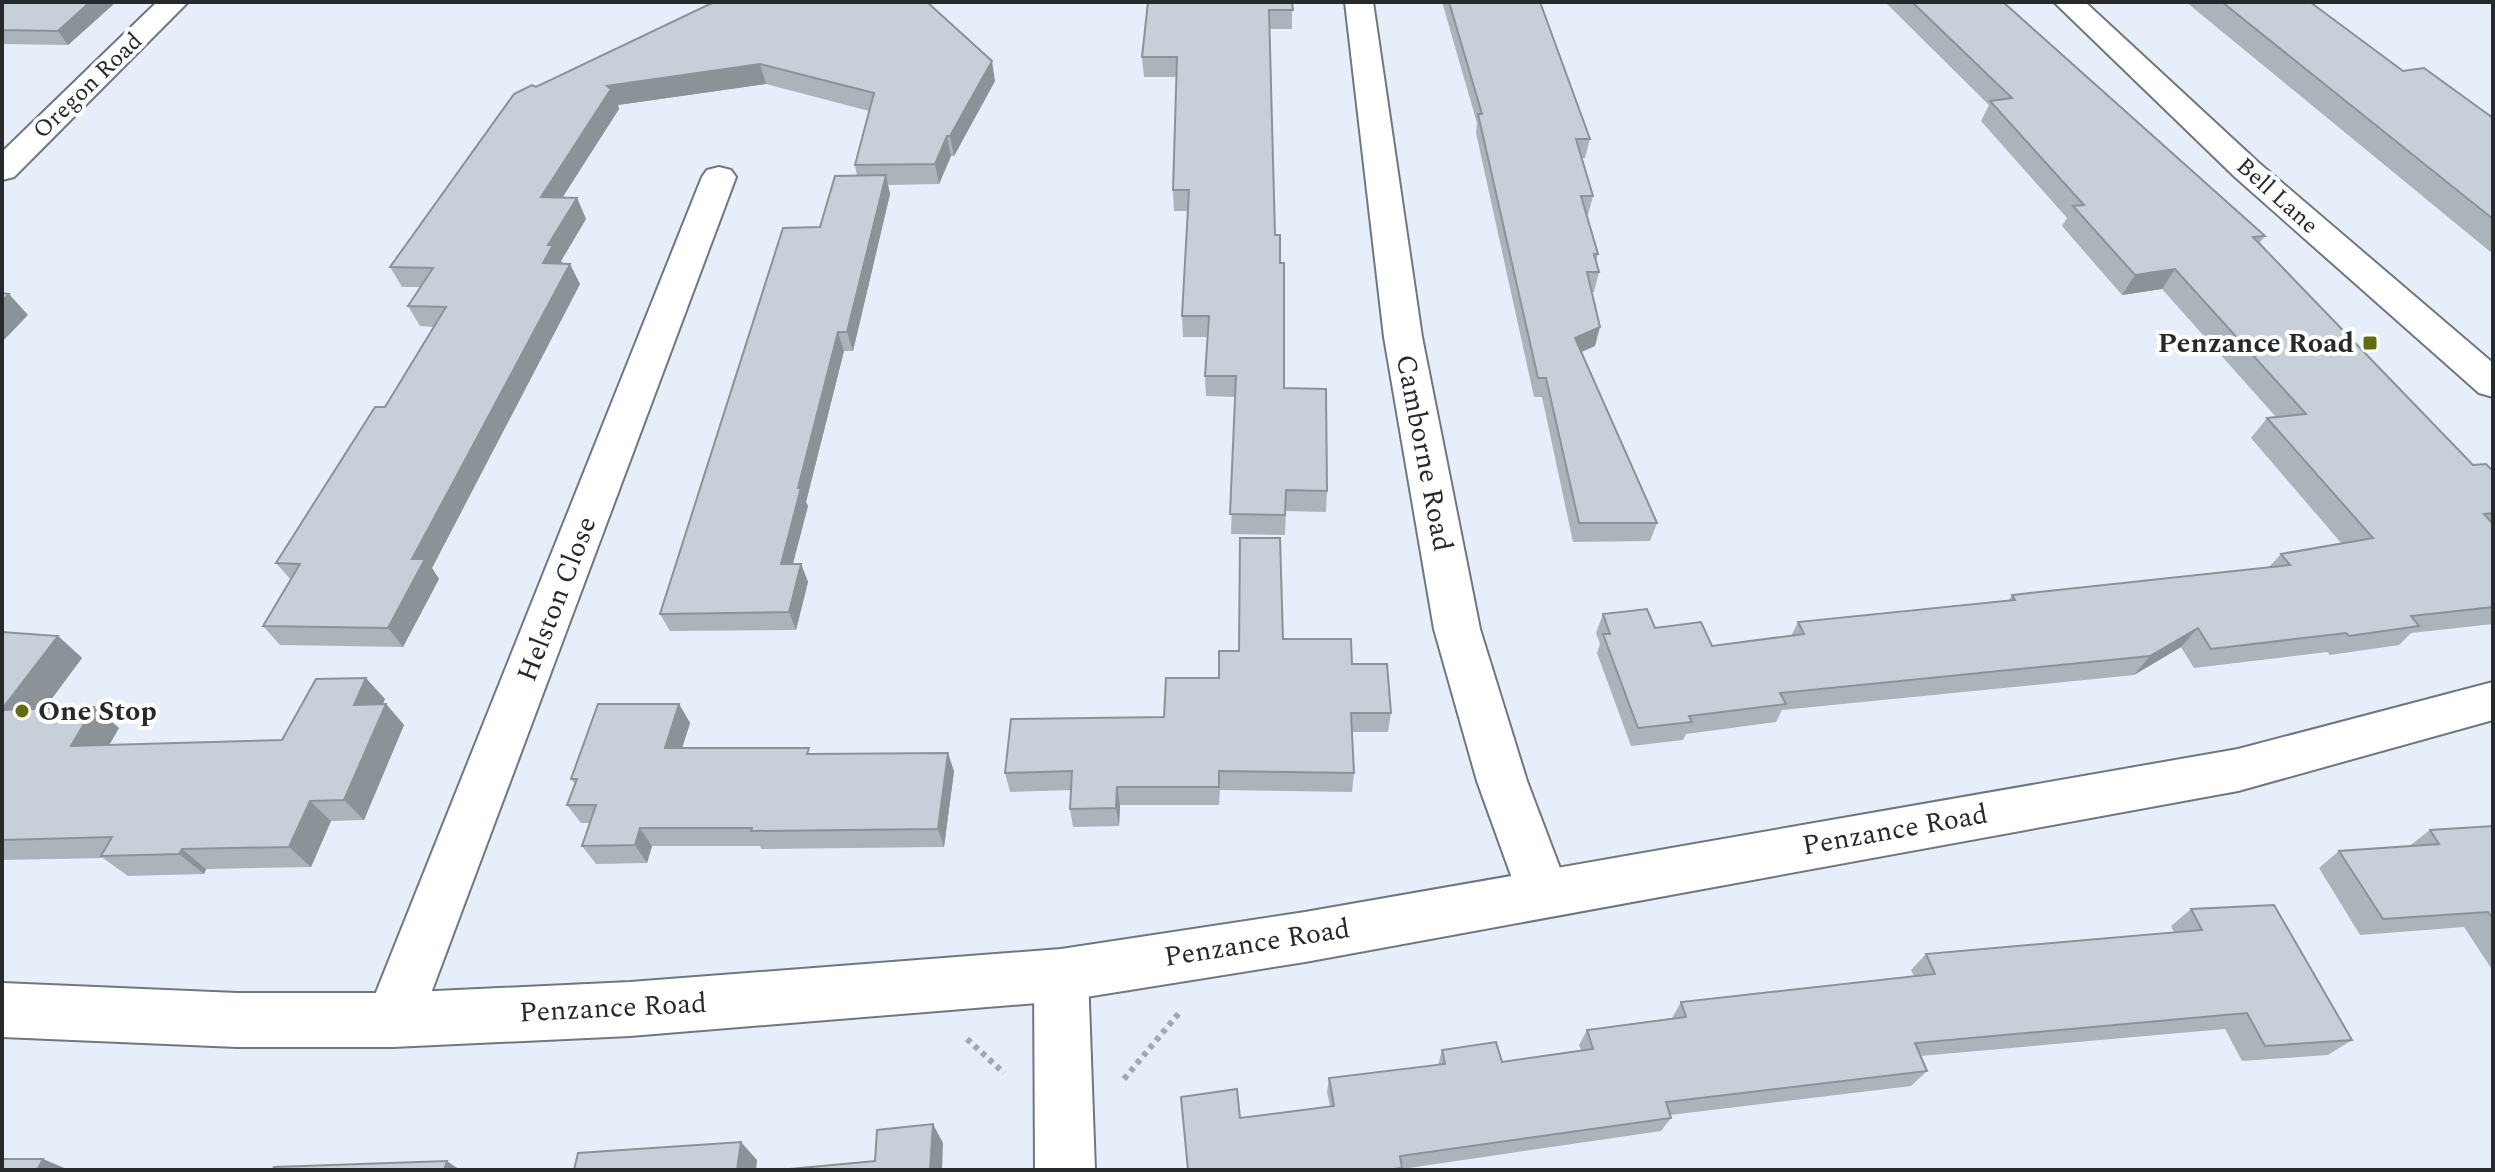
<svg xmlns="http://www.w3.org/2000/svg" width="2495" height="1172" viewBox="0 0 2495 1172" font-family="Spectral,serif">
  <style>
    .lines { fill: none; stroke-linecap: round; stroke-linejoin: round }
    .minor-casing { stroke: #6f777f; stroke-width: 4 }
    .tertiary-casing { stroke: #6f777f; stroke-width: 4 }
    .path { stroke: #a1a8af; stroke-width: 6; stroke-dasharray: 5 5; stroke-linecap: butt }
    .minor { fill: #fff; fill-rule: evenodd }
    .tertiary { fill: #fff; fill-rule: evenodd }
    .wall { fill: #abb3bb }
    .shaded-wall { fill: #8b9298 }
    .building { fill: #c7d0d9; stroke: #8b9298; stroke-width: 2 }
    .poi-dot { fill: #646b10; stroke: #fff; stroke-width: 3 }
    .labels { text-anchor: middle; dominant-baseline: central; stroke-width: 8; stroke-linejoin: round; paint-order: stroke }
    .far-street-label { font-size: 24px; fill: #262a2d; stroke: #fff }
    .poi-label { font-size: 28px; font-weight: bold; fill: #262a2d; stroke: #fff; text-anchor: end }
    .street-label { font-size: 28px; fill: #262a2d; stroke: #fff }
  </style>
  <rect width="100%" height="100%" fill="#e6eff9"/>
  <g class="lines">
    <defs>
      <g id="minor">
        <path d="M 157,2 L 188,2 L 14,177 L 2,180 L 2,152 Z"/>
        <path d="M 1345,2 L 1373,2 L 1422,337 L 1480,629 L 1527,781 L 1569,892 L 1561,909 L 1543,916 L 1525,909 L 1517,892 L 1477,781 L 1434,629 L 1384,337 Z"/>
        <path d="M 719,167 L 731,170 L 736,177 L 421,1020 L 413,1039 L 393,1047 L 373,1039 L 365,1020 L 702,177 L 707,170 Z"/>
        <path d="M 1061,949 L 1080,957 L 1088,975 L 1095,1170 L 1035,1170 L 1034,975 L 1042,957 Z"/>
      </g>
      <g id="tertiary">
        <path d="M 2054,2 L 2085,2 L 2259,163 L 2493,363 L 2493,397 L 2479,393 L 2235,177 Z"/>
        <path d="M 2493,682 L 2493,720 L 2238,791 L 1305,962 L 1061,1001 L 630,1036 L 393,1047 L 237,1047 L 2,1037 L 2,983 L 237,993 L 393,993 L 630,982 L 1061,949 L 1305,912 L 2238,749 Z"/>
      </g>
    </defs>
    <use href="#minor" class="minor-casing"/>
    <use href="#tertiary" class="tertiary-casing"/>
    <g class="path">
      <path d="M 967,1039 L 1004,1073"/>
      <path d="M 1124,1079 L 1179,1013"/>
    </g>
    <use href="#minor" class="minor"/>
    <use href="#tertiary" class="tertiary"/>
  </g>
  <g class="wall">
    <path d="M 2,2 L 116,2 L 68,45 L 2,44 Z"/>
    <path d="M 714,2 L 995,81 L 954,156 L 951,156 L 939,184 L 888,185 L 890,194 L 853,351 L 844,351 L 806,502 L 808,506 L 793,564 L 801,564 L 808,582 L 796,630 L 670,631 L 660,614 L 820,227 L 857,176 L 855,165 L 869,111 L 766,84 L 618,105 L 619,109 L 562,198 L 577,198 L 586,219 L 561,261 L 580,284 L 432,568 L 439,579 L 403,647 L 280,645 L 263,626 L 291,580 L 276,563 L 385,407 L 434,327 L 420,326 L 408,306 L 420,287 L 402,287 L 390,267 L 536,87 Z"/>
    <path d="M 1148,2 L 1292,2 L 1292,29 L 1270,29 L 1275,235 L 1280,263 L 1284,388 L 1327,491 L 1326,512 L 1286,511 L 1285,535 L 1231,534 L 1235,397 L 1206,396 L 1205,376 L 1208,337 L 1183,337 L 1182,316 L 1188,211 L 1174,211 L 1173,190 L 1177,77 L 1144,77 L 1142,57 Z"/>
    <path d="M 1442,2 L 1540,2 L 1590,139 L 1585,158 L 1581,158 L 1593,196 L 1588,215 L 1587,215 L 1598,254 L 1596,262 L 1599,272 L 1594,292 L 1592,292 L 1595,346 L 1581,352 L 1657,523 L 1650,541 L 1573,542 L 1542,397 L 1534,397 L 1476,133 L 1477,123 Z"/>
    <path d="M 1885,2 L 2003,2 L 2265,236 L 2259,244 L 2473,465 L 2493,471 L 2493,624 L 2411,633 L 2399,645 L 2330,655 L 2327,652 L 2194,668 L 2181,647 L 2134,675 L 1782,710 L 1776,722 L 1686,734 L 1683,740 L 1631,746 L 1597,653 L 1600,644 L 1596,633 L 1603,614 L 1655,628 L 1712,646 L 1791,636 L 1798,622 L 2009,600 L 2012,595 L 2269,567 L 2281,554 L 2342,544 L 2251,438 L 2267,418 L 2276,417 L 2162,289 L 2122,295 L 2062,226 L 2067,218 L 1981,121 L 1989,105 Z"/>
    <path d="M 2186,2 L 2310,2 L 2403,71 L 2493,118 L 2493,254 Z"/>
    <path d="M 2,632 L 58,636 L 82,658 L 44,708 L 94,707 L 119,728 L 109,745 L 282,740 L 385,699 L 382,704 L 386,704 L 404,725 L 364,820 L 331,821 L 311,867 L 206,869 L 204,874 L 128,876 L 103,858 L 2,860 Z"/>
    <path d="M 1283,639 L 1352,664 L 1391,713 L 1388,732 L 1352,732 L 1354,773 L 1352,792 L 1220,790 L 1219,805 L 1120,805 L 1119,826 L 1073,827 L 1070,809 L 1071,790 L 1010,792 L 1005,773 L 1164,717 L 1219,678 L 1239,651 Z"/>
    <path d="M 679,704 L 690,723 L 682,748 L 811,754 L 954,771 L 944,847 L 761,849 L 760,846 L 652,846 L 647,863 L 596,864 L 582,846 L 590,823 L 581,823 L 567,805 L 575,784 L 571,779 Z"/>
    <path d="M 2493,826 L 2493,971 L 2464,927 L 2360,935 L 2319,868 L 2339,851 L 2408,847 L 2430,830 Z"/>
    <path d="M 2191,909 L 2352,1040 L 2328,1055 L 2242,1061 L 2225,1029 L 1920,1056 L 1927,1071 L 1911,1086 L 1670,1115 L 1671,1118 L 1661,1131 L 1402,1169 L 1401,1170 L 1188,1170 L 1240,1118 L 1330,1106 L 1327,1092 L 1329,1078 L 1438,1065 L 1442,1050 L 1502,1062 L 1581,1050 L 1579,1045 L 1587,1030 L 1672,1018 L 1681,1002 L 1914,976 L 1911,970 L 1926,954 L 2174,932 L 2171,926 Z"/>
  </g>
  <g class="shaded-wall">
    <path d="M 90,2 L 116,2 L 68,45 L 58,31 Z"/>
    <path d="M 992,61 L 995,81 L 954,156 L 950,136 Z"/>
    <path d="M 760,64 L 766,84 L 618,105 L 619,109 L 550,217 L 541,197 L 607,86 Z"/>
    <path d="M 947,136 L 951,156 L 939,184 L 935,164 Z"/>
    <path d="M 886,175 L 890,194 L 853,351 L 847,332 Z"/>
    <path d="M 577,198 L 586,219 L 561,261 L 563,265 L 543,263 L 548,245 Z"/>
    <path d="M 570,264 L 580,284 L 432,568 L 439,579 L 403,647 L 388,628 L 412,559 Z"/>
    <path d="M 2175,269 L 2162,289 L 2122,295 L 2135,275 Z"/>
    <path d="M 9,294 L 28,315 L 2,342 L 2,301 Z"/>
    <path d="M 1600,327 L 1595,346 L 1570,357 L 1575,338 Z"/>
    <path d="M 838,332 L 844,351 L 806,502 L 808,506 L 788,582 L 781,564 L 798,488 Z"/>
    <path d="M 801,564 L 808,582 L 796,630 L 789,612 Z"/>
    <path d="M 2198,628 L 2181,647 L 2134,675 L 2150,656 Z"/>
    <path d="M 58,636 L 82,658 L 28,731 L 2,709 Z"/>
    <path d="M 366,678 L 385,699 L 373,726 L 354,705 Z"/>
    <path d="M 386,704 L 404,725 L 364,820 L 344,800 Z"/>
    <path d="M 679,704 L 690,723 L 676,767 L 665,748 Z"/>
    <path d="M 94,707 L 119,728 L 97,766 L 71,746 Z"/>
    <path d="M 948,753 L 954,771 L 944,847 L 938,829 Z"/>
    <path d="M 1117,787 L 1120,805 L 1119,826 L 1116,808 Z"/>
    <path d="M 310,801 L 331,821 L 311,867 L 289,847 Z"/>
    <path d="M 640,828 L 652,846 L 647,863 L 635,845 Z"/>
    <path d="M 182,849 L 206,869 L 204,874 L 179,854 Z"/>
    <path d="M 933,1124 L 943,1143 L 942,1170 L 930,1170 Z"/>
    <path d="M 741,1142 L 757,1160 L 756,1170 L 737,1170 Z"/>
    <path d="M 43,1159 L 69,1170 L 37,1170 Z"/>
    <path d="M 447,1161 L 460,1170 L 444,1170 Z"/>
  </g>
  <g class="building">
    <path d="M 2,2 L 90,2 L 58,31 L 2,30 Z"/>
    <path d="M 714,2 L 927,2 L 992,61 L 950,136 L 947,136 L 935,164 L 855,165 L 874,93 L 760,64 L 607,86 L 611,89 L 541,197 L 577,198 L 548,245 L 553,245 L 543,263 L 570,264 L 412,559 L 425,559 L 388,628 L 263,626 L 300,564 L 276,563 L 375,407 L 385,407 L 446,307 L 408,306 L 433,268 L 390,267 L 514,94 L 532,85 L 536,87 Z"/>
    <path d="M 1148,2 L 1292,2 L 1293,10 L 1269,10 L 1275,235 L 1280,235 L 1280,263 L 1284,263 L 1284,388 L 1326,389 L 1327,491 L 1286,490 L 1285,515 L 1230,514 L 1236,376 L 1205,376 L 1209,316 L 1182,316 L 1189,190 L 1173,190 L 1177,57 L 1142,57 Z"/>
    <path d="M 1449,2 L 1540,2 L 1590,139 L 1576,139 L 1593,196 L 1581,196 L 1598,254 L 1594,254 L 1599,272 L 1587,272 L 1600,327 L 1575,338 L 1657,523 L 1579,523 L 1546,378 L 1538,378 L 1478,114 L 1482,114 Z"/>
    <path d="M 1912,2 L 2003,2 L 2265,236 L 2253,237 L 2473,465 L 2486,464 L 2493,471 L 2493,513 L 2484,514 L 2493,524 L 2493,607 L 2411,616 L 2419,626 L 2349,636 L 2346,633 L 2211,649 L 2198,628 L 2150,656 L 1780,693 L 1786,704 L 1689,716 L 1692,722 L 1638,728 L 1603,634 L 1610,634 L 1603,614 L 1647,609 L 1655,628 L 1701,622 L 1712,646 L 1804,634 L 1798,622 L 2015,600 L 2012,595 L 2290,565 L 2281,554 L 2373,538 L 2267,418 L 2306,414 L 2175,269 L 2135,275 L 2073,206 L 2084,205 L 1990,101 L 2012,98 Z"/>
    <path d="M 2222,2 L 2310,2 L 2403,71 L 2424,68 L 2493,118 L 2493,219 Z"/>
    <path d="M 886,175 L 847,332 L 838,332 L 798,488 L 801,488 L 781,564 L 801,564 L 789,612 L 660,614 L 783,228 L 820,227 L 835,176 Z"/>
    <path d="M 2,293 L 9,294 L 2,301 Z"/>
    <path d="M 1240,538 L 1280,538 L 1283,639 L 1351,639 L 1352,664 L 1387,664 L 1391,713 L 1351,713 L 1354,773 L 1219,771 L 1219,787 L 1117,787 L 1116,808 L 1070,809 L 1072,771 L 1005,773 L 1011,719 L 1164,717 L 1166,678 L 1219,678 L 1219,651 L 1239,651 Z"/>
    <path d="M 2,632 L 58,636 L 2,709 Z"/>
    <path d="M 366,678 L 354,705 L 386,704 L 344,800 L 310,801 L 289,847 L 182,849 L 179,854 L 101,856 L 112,837 L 2,840 L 2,710 L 94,707 L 71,746 L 282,740 L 316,679 Z"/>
    <path d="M 598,704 L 679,704 L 665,748 L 809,748 L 807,754 L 948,753 L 938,829 L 751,831 L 752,828 L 640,828 L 635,845 L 582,846 L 596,805 L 567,805 L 577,779 L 571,779 Z"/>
    <path d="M 2493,826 L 2493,919 L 2488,912 L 2383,919 L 2339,851 L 2439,844 L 2430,830 Z"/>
    <path d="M 2274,905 L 2352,1040 L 2265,1046 L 2247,1013 L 1915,1043 L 1927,1071 L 1666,1102 L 1671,1118 L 1400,1156 L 1402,1168 L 1385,1170 L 1188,1170 L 1181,1097 L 1237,1089 L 1240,1118 L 1334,1106 L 1329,1078 L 1445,1064 L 1442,1050 L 1496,1042 L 1502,1062 L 1593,1049 L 1587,1030 L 1686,1017 L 1681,1002 L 1935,974 L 1926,954 L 2202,930 L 2191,909 Z"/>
    <path d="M 933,1124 L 930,1170 L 779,1170 L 875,1161 L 877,1130 Z"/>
    <path d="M 741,1142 L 737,1170 L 574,1170 L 578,1153 Z"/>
    <path d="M 2,1159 L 43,1159 L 37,1170 L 2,1170 Z"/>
    <path d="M 447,1161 L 444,1170 L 273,1170 L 274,1167 Z"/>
  </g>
  <g class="poi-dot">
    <rect x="2362" y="335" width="16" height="16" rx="4"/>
    <circle cx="22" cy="711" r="8"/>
  </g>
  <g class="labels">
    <g class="far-street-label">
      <text transform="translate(88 86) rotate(-44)">Oregon Road</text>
      <text transform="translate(2277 196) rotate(42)">Bell Lane</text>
    </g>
    <g class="poi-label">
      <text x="2354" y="343">Penzance Road</text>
      <text x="38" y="711" text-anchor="start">One Stop</text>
    </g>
    <g class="street-label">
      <text transform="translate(1424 453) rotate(79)">Camborne Road</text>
      <text transform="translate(557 599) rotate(-69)">Helston Close</text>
      <text transform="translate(1895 830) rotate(-10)">Penzance Road</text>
      <text transform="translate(1257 943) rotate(-9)">Penzance Road</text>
      <text transform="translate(613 1008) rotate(-3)">Penzance Road</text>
    </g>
  </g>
  <rect width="2495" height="1172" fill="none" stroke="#262a2d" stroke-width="8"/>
</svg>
